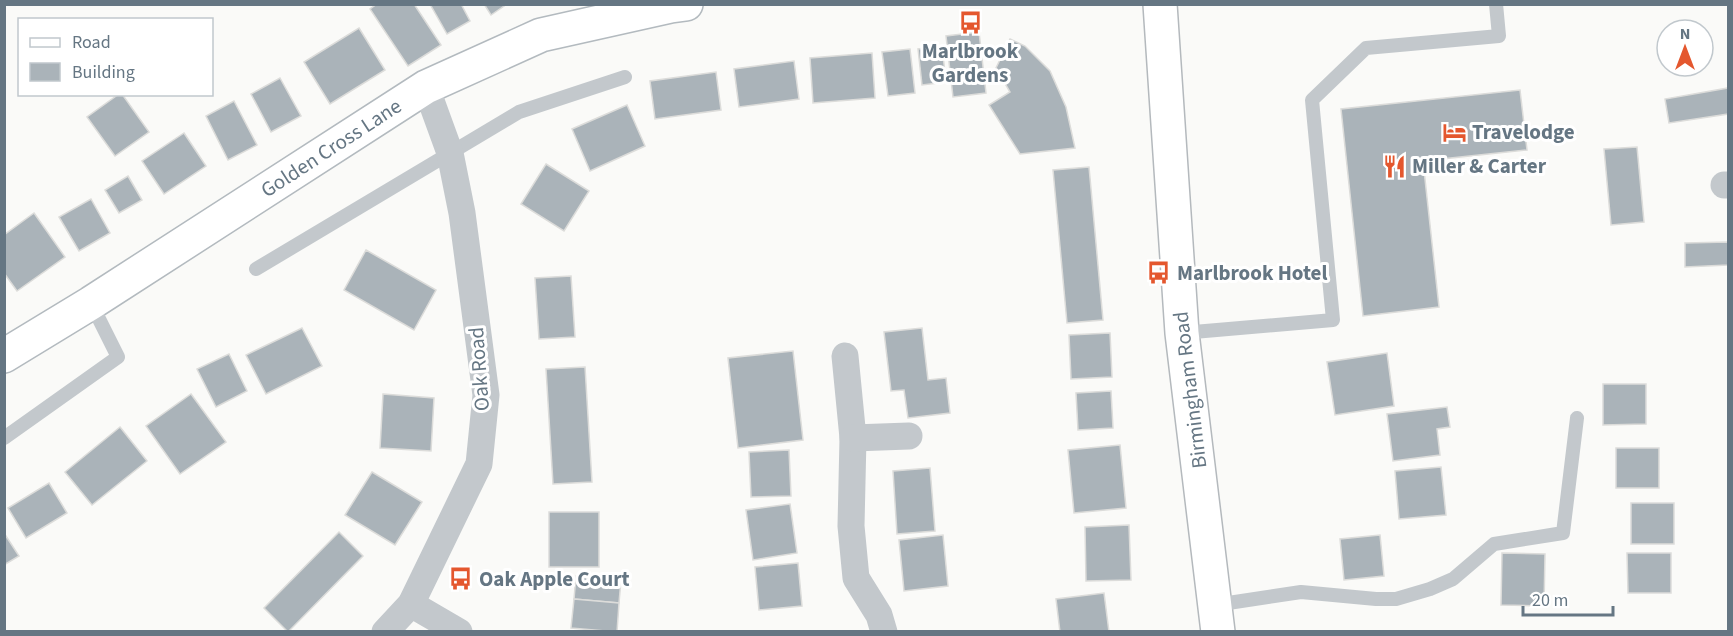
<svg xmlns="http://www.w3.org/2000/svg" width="1733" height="636" viewBox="0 0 1733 636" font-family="'Source Sans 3',sans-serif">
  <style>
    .building { fill: #aab3b9; stroke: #dcdcda; stroke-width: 1.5 }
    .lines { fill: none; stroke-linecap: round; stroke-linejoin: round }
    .secondary-casing { stroke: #b3babf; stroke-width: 36 }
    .highway-casing { stroke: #b4b9bd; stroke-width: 36 }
    .lane { stroke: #c3c8cc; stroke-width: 14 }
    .street { stroke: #c3c8cc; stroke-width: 27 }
    .secondary { stroke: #fff; stroke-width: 33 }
    .highway { stroke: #fff; stroke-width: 33 }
    .labels { text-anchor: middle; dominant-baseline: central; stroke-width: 6; stroke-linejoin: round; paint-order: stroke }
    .poi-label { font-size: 21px; font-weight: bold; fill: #657683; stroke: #fff; text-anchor: start }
    .street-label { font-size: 21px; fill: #657683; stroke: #fff }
  </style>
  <rect width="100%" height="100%" fill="#fafaf8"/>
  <g class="building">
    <path d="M 377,4 L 414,4 L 441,45 L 408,66 L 370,9 Z"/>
    <path d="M 430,4 L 461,4 L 470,21 L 447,34 Z"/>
    <path d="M 484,4 L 507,4 L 491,15 Z"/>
    <path d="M 359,28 L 385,70 L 330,104 L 304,62 Z"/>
    <path d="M 979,32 L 986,93 L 953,97 L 946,36 Z"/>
    <path d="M 1010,39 L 1025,46 L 1050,71 L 1066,107 L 1075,148 L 1020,154 L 989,105 L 1010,92 L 996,68 Z"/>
    <path d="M 942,46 L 946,82 L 922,85 L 918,49 Z"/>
    <path d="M 910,49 L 915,93 L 888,96 L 882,52 Z"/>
    <path d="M 872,53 L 875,98 L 813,103 L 810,58 Z"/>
    <path d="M 794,61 L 799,99 L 739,107 L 734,69 Z"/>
    <path d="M 716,72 L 721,110 L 655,119 L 650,81 Z"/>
    <path d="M 280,78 L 301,116 L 271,132 L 251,94 Z"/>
    <path d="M 1728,88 L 1728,114 L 1669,123 L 1665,99 Z"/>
    <path d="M 1520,90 L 1527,150 L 1423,161 L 1439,307 L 1363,316 L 1341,109 Z"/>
    <path d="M 119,94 L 122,94 L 149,132 L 115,156 L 87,117 Z"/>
    <path d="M 234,101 L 257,145 L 228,160 L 206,116 Z"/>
    <path d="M 627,105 L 645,146 L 590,171 L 572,129 Z"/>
    <path d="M 184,133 L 206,166 L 164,194 L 142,161 Z"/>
    <path d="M 1637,147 L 1644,222 L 1611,225 L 1604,149 Z"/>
    <path d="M 546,164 L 589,191 L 564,231 L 521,204 Z"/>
    <path d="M 1089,167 L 1103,320 L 1067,323 L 1053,170 Z"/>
    <path d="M 128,176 L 142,200 L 119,213 L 105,190 Z"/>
    <path d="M 91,199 L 110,233 L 79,251 L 59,217 Z"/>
    <path d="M 34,213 L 65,257 L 17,291 L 4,273 L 4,235 Z"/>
    <path d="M 1728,242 L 1728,265 L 1685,267 L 1685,243 Z"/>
    <path d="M 366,250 L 436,290 L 414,330 L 344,290 Z"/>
    <path d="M 571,276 L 575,337 L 539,339 L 535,278 Z"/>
    <path d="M 302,328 L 322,366 L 266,394 L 246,355 Z"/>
    <path d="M 922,328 L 928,380 L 946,378 L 950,413 L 908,418 L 904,390 L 891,391 L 884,332 Z"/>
    <path d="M 1110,333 L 1112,377 L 1071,379 L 1069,335 Z"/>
    <path d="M 793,351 L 803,440 L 738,448 L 728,358 Z"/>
    <path d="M 1387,353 L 1394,406 L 1335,415 L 1327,362 Z"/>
    <path d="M 229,354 L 247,391 L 216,407 L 197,369 Z"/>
    <path d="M 585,367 L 592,482 L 553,484 L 546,369 Z"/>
    <path d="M 1603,384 L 1646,384 L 1646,424 L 1603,425 Z"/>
    <path d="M 1111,391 L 1113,428 L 1078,430 L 1076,393 Z"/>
    <path d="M 191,394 L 226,442 L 180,474 L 146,426 Z"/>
    <path d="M 383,394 L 434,398 L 431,451 L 380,448 Z"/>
    <path d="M 1447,407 L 1450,427 L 1437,429 L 1440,455 L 1393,461 L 1387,414 Z"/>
    <path d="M 120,427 L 147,461 L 92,505 L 65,472 Z"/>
    <path d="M 1120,445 L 1126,508 L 1074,513 L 1068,450 Z"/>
    <rect x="1616" y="448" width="43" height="40"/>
    <path d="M 789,450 L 791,496 L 751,497 L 749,452 Z"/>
    <path d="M 1441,467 L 1446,515 L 1399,519 L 1395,471 Z"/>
    <path d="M 930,468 L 935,531 L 897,534 L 893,471 Z"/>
    <path d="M 372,472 L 422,502 L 395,545 L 345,515 Z"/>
    <path d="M 49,483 L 67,513 L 26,538 L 8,508 Z"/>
    <rect x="1631" y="503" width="43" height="41"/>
    <path d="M 790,504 L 797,553 L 753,560 L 746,510 Z"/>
    <rect x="549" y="512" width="50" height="55"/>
    <path d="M 1129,525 L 1131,580 L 1086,581 L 1085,527 Z"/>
    <path d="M 339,532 L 363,556 L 288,632 L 264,608 Z"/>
    <path d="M 4,533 L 19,556 L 4,565 Z"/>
    <path d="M 943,535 L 948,586 L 904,591 L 899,540 Z"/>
    <path d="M 1380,535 L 1384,576 L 1344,580 L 1340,539 Z"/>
    <path d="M 1502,553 L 1545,554 L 1544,606 L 1501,605 Z"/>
    <path d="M 1627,553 L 1671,553 L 1671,593 L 1628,593 Z"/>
    <path d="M 798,563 L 802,606 L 759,610 L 755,567 Z"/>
    <path d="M 576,576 L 621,580 L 619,603 L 574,599 Z"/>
    <path d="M 1104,593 L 1109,632 L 1060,632 L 1056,599 Z"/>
    <path d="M 574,599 L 619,603 L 617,632 L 571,628 Z"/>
  </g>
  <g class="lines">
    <defs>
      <path id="secondary" d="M 4,356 L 91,303 L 426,87 L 541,35 L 671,6 L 686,4"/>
      <path id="highway" d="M 1160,4 L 1182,333 L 1218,632"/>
    </defs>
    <use href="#secondary" class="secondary-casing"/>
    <use href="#highway" class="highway-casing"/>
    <g class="lane">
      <path d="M 256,269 L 519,112 L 625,77"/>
      <path d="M 1182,333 L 1333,320 L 1312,100 L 1366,48 L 1499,36 L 1496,4"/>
      <path d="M 4,438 L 118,357 L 91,303"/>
      <path d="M 1215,605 L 1301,592 L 1376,599 L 1396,599 L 1430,589 L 1453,579 L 1494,544 L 1563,533 L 1577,418"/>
    </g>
    <g class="street">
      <path d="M 1724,185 L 1728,185"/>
      <path d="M 845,356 L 853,438 L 851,526 L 856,578 L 879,615 L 884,632"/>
      <path d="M 853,438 L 909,436"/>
      <path d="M 411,604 L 459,632"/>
      <path d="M 385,632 L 411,604 L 479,464 L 486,395 L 462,213 L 450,153 L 426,87"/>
    </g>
    <use href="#secondary" class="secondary"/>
    <use href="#highway" class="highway"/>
  </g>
  <defs>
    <symbol id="bus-bare" viewBox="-9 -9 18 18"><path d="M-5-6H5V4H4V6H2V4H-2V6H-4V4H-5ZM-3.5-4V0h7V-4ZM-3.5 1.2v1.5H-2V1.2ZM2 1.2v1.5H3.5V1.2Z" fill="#e4572e" stroke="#fff" stroke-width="2.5" paint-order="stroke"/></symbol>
    <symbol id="hotel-bare" viewBox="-9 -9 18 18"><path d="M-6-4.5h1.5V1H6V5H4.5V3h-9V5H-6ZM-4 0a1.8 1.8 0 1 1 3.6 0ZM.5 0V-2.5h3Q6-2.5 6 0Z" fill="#e4572e" stroke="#fff" stroke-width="2.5" paint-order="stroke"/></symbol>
    <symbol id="restaurant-bare" viewBox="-9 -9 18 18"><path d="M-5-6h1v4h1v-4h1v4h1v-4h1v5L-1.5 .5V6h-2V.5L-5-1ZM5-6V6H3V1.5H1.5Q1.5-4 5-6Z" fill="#e4572e" stroke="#fff" stroke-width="2.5" paint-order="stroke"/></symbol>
  </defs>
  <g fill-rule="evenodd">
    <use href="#bus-bare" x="954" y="6" width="33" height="33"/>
    <use href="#hotel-bare" x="1438" y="116" width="33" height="33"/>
    <use href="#restaurant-bare" x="1378" y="150" width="33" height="33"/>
    <use href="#bus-bare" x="1142" y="256" width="33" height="33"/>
    <use href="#bus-bare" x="444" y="562" width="33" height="33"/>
  </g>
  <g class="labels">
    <g class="poi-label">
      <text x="970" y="51" text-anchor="middle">Marlbrook<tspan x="970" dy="24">Gardens</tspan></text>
      <text x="1472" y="132">Travelodge</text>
      <text x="1412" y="166">Miller &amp; Carter</text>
      <text x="1177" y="273">Marlbrook Hotel</text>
      <text x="479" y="579">Oak Apple Court</text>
    </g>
    <g class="street-label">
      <text transform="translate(331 148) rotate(-33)">Golden Cross Lane</text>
      <text transform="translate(479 369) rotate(-94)">Oak Road</text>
      <text transform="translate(1190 390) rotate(-97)">Birmingham Road</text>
    </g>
  </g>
  <rect width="1733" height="636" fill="none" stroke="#657683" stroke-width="12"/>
  <rect x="18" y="18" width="195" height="78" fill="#ffffff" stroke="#c1c8cd" stroke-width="1.5"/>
  <rect x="30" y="38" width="30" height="9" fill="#ffffff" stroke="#c1c8cd" stroke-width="1.5"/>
  <text x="72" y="48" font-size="18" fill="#657683">Road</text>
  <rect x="30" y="63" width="30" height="18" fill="#aab3b9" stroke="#c1c8cd" stroke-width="1.5"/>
  <text x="72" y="78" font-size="18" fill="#657683">Building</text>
  <g transform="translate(1685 48)"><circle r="28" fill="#ffffff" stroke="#c1c8cd" stroke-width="1.5"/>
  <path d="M0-4.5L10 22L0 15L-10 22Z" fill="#e4572e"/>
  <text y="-9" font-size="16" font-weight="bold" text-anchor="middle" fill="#657683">N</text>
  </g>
  <path d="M1523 606v9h90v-9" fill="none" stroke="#657683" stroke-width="3"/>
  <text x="1532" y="606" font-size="18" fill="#657683" stroke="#ffffff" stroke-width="4.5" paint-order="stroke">20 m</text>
</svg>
